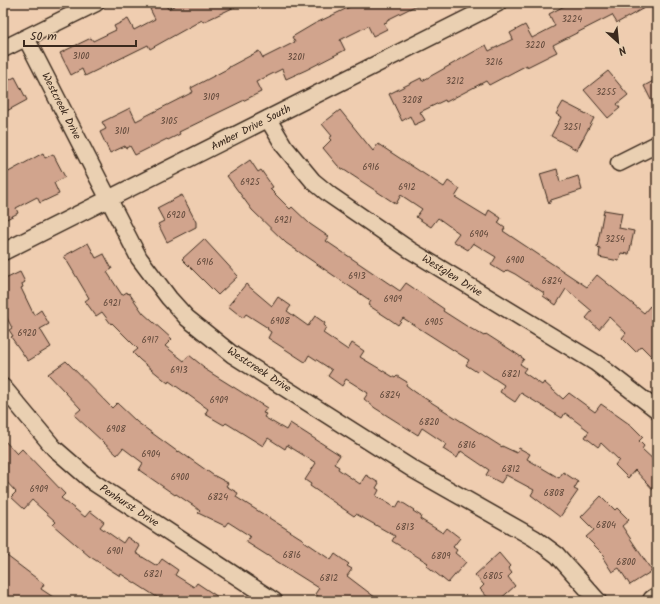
<svg xmlns="http://www.w3.org/2000/svg" width="660" height="604" viewBox="0 0 660 604" font-family="Kalam,sans-serif">
  <style>
    .building { fill: #d1a48d; stroke: #3b2a1e }
    .lines { fill: none; stroke-linecap: round; stroke-linejoin: round }
    .street-casing { stroke: #3b2a1e; stroke-width: 19 }
    .secondary-casing { stroke: #3b2a1e; stroke-width: 25 }
    .street { stroke: #ead0b2; stroke-width: 16 }
    .secondary { stroke: #ead0b2; stroke-width: 22 }
    .labels { text-anchor: middle; dominant-baseline: central; stroke-width: 3; stroke-linejoin: round; paint-order: stroke }
    .number-label { font-size: 9px; fill: #60483a }
    .street-label { font-size: 11px; fill: #3b2a1e; stroke: #ead0b2 }
  </style>
  <rect width="100%" height="100%" fill="#efcdb0"/>
  <filter id="ink" filterUnits="userSpaceOnUse"><feTurbulence type="fractalNoise" baseFrequency=".025" numOctaves="2"/><feDisplacementMap in="SourceGraphic" scale="8" xChannelSelector="R" yChannelSelector="G"/><feConvolveMatrix kernelMatrix="1 2 1 2 8 2 1 2 1" color-interpolation-filters="sRGB"/></filter>
  <g filter="url(#ink)">
    <g class="building">
      <path d="M 161,3 L 165,3 L 168,9 L 179,3 L 243,3 L 203,22 L 202,20 L 150,49 L 148,45 L 85,76 L 82,69 L 71,75 L 60,53 L 91,38 L 93,41 L 116,30 L 114,26 L 128,19 L 134,30 L 155,19 L 150,9 Z"/>
      <path d="M 358,3 L 421,3 L 387,20 L 387,22 L 384,23 L 387,29 L 373,36 L 368,26 L 340,40 L 345,50 L 306,70 L 286,79 L 282,69 L 256,82 L 261,92 L 179,132 L 180,134 L 168,140 L 167,139 L 135,155 L 130,146 L 126,148 L 125,146 L 110,153 L 100,132 L 106,129 L 102,122 L 130,108 L 136,121 L 193,92 L 191,88 L 229,68 L 229,67 L 259,51 L 263,58 L 295,42 L 292,37 L 314,24 Z"/>
      <path d="M 570,3 L 653,3 L 617,23 L 612,15 L 553,45 L 557,52 L 527,67 L 527,65 L 489,85 L 486,81 L 446,102 L 445,100 L 420,112 L 425,120 L 414,125 L 410,116 L 402,121 L 389,94 L 421,78 L 422,81 L 486,45 L 489,51 L 513,39 L 510,33 L 525,25 L 532,38 L 555,26 L 549,14 Z"/>
      <path d="M 608,71 L 628,95 L 617,104 L 620,108 L 608,118 L 584,90 Z"/>
      <path d="M 15,77 L 27,100 L 3,113 L 3,83 Z"/>
      <path d="M 657,79 L 657,112 L 644,86 Z"/>
      <path d="M 563,102 L 594,118 L 577,150 L 551,136 L 561,117 L 556,114 Z"/>
      <path d="M 340,110 L 373,151 L 378,144 L 444,187 L 448,181 L 460,189 L 455,197 L 486,216 L 489,210 L 501,218 L 498,223 L 505,228 L 503,231 L 587,287 L 597,275 L 644,313 L 650,306 L 657,313 L 657,362 L 641,346 L 636,352 L 622,338 L 626,333 L 609,317 L 599,329 L 586,318 L 592,311 L 566,289 L 556,305 L 543,296 L 544,293 L 515,274 L 507,270 L 504,273 L 491,265 L 496,257 L 473,243 L 468,250 L 453,241 L 459,233 L 438,218 L 431,227 L 416,217 L 422,209 L 401,195 L 396,204 L 338,166 L 323,148 L 331,140 L 329,138 L 332,136 L 322,124 Z"/>
      <path d="M 43,153 L 45,158 L 53,154 L 65,177 L 54,183 L 59,194 L 40,203 L 37,197 L 16,208 L 18,213 L 3,221 L 3,175 Z"/>
      <path d="M 250,160 L 258,172 L 261,170 L 273,187 L 270,189 L 290,209 L 292,207 L 310,224 L 329,237 L 326,241 L 400,291 L 406,283 L 444,309 L 443,311 L 468,327 L 484,336 L 486,334 L 511,350 L 524,359 L 520,364 L 526,368 L 523,372 L 542,385 L 544,382 L 563,399 L 569,393 L 595,412 L 601,404 L 632,426 L 643,437 L 639,441 L 644,446 L 642,449 L 657,463 L 657,494 L 635,470 L 628,478 L 615,465 L 619,460 L 601,443 L 598,447 L 585,437 L 589,431 L 565,413 L 562,418 L 521,393 L 515,402 L 500,392 L 504,385 L 480,369 L 477,372 L 466,365 L 469,360 L 403,318 L 398,325 L 388,318 L 368,305 L 371,301 L 286,243 L 252,210 L 227,176 Z"/>
      <path d="M 557,169 L 560,182 L 578,176 L 582,190 L 551,200 L 549,204 L 540,174 Z"/>
      <path d="M 182,195 L 196,222 L 196,227 L 167,242 L 158,224 L 164,221 L 157,208 Z"/>
      <path d="M 604,210 L 622,213 L 619,228 L 634,231 L 629,254 L 621,253 L 619,261 L 599,257 L 600,248 L 597,247 Z"/>
      <path d="M 204,239 L 238,276 L 218,295 L 182,259 Z"/>
      <path d="M 88,243 L 96,258 L 104,254 L 112,269 L 107,272 L 122,295 L 127,292 L 128,294 L 129,293 L 143,313 L 172,339 L 165,346 L 184,361 L 189,355 L 204,367 L 203,368 L 267,408 L 263,413 L 266,414 L 264,417 L 286,430 L 290,423 L 340,455 L 334,464 L 339,467 L 338,469 L 360,484 L 366,475 L 379,483 L 376,488 L 379,490 L 376,496 L 396,508 L 400,501 L 414,510 L 413,511 L 421,516 L 420,519 L 443,533 L 447,528 L 460,538 L 453,547 L 457,550 L 455,553 L 466,562 L 448,583 L 426,565 L 428,563 L 392,541 L 395,536 L 356,514 L 354,516 L 310,486 L 311,484 L 305,480 L 316,463 L 287,445 L 285,449 L 268,438 L 263,446 L 226,423 L 224,425 L 205,414 L 208,409 L 169,381 L 168,383 L 140,360 L 133,353 L 138,349 L 112,323 L 111,324 L 102,312 L 96,316 L 85,301 L 89,298 L 64,256 Z"/>
      <path d="M 20,272 L 25,282 L 22,284 L 23,287 L 21,288 L 34,315 L 41,310 L 49,324 L 40,329 L 51,347 L 28,361 L 11,337 L 13,336 L 9,330 L 12,328 L 3,310 L 3,280 Z"/>
      <path d="M 246,284 L 272,306 L 278,297 L 291,306 L 287,311 L 308,326 L 315,316 L 325,323 L 324,325 L 326,327 L 323,333 L 348,350 L 352,343 L 364,351 L 360,357 L 395,378 L 397,376 L 407,382 L 406,385 L 415,392 L 502,447 L 502,446 L 517,453 L 519,448 L 530,454 L 527,459 L 559,478 L 563,472 L 578,482 L 574,489 L 578,491 L 560,517 L 531,495 L 534,490 L 506,475 L 501,483 L 486,475 L 489,470 L 461,451 L 457,458 L 443,449 L 446,444 L 422,428 L 418,435 L 375,408 L 364,399 L 368,393 L 346,379 L 342,386 L 328,376 L 332,370 L 309,355 L 305,362 L 268,338 L 271,332 L 267,329 L 268,328 L 246,314 L 243,318 L 228,306 Z"/>
      <path d="M 66,361 L 112,408 L 117,403 L 137,422 L 178,452 L 179,451 L 213,475 L 228,483 L 226,486 L 238,493 L 236,497 L 304,540 L 303,541 L 331,560 L 335,554 L 349,564 L 347,566 L 352,569 L 347,576 L 380,601 L 325,601 L 315,594 L 319,588 L 246,542 L 250,536 L 228,522 L 225,526 L 198,513 L 200,511 L 194,506 L 176,494 L 175,495 L 139,470 L 143,463 L 123,448 L 117,455 L 74,415 L 81,409 L 48,374 Z"/>
      <path d="M 3,439 L 17,454 L 22,449 L 65,494 L 61,498 L 85,517 L 90,511 L 104,522 L 100,527 L 123,543 L 127,537 L 140,546 L 136,553 L 157,566 L 162,559 L 178,570 L 175,575 L 194,587 L 197,583 L 224,601 L 163,601 L 121,574 L 120,576 L 89,556 L 53,525 L 56,522 L 32,500 L 24,509 L 11,497 L 16,492 L 3,478 Z"/>
      <path d="M 601,496 L 615,510 L 617,508 L 629,520 L 622,526 L 652,571 L 630,585 L 619,568 L 612,572 L 603,558 L 605,556 L 586,537 L 594,530 L 581,517 Z"/>
      <path d="M 3,553 L 44,584 L 41,589 L 59,601 L 3,601 Z"/>
      <path d="M 499,553 L 510,566 L 508,568 L 512,573 L 508,577 L 515,586 L 498,601 L 491,601 L 480,589 L 484,585 L 475,575 Z"/>
    </g>
    <g class="lines">
      <defs>
        <g id="street">
          <path d="M 26,38 L 139,258 L 169,298 L 187,318 L 233,355 L 414,470 L 534,538 L 557,555 L 598,601"/>
          <path d="M 3,49 L 96,3"/>
          <path d="M 268,119 L 284,146 L 313,181 L 330,195 L 410,250 L 596,363 L 657,410"/>
          <path d="M 619,163 L 657,144"/>
          <path d="M 3,252 L 498,3"/>
          <path d="M 3,387 L 54,448 L 93,482 L 274,601"/>
        </g>
        <path id="secondary" d="M 654,601 L 657,599"/>
      </defs>
      <use href="#street" class="street-casing"/>
      <use href="#secondary" class="secondary-casing"/>
      <use href="#street" class="street"/>
      <use href="#secondary" class="secondary"/>
    </g>
  </g>
  <g class="labels">
    <g class="number-label">
      <text x="572" y="19">3224</text>
      <text x="535" y="45">3220</text>
      <text x="81" y="56">3100</text>
      <text x="296" y="57">3201</text>
      <text x="494" y="62">3216</text>
      <text x="455" y="81">3212</text>
      <text x="606" y="92">3255</text>
      <text x="211" y="97">3109</text>
      <text x="412" y="100">3208</text>
      <text x="169" y="121">3105</text>
      <text x="572" y="127">3251</text>
      <text x="122" y="131">3101</text>
      <text x="371" y="167">6916</text>
      <text x="250" y="182">6925</text>
      <text x="407" y="187">6912</text>
      <text x="176" y="215">6920</text>
      <text x="283" y="220">6921</text>
      <text x="479" y="234">6904</text>
      <text x="615" y="239">3254</text>
      <text x="515" y="260">6900</text>
      <text x="205" y="262">6916</text>
      <text x="357" y="276">6913</text>
      <text x="552" y="281">6824</text>
      <text x="393" y="299">6909</text>
      <text x="112" y="303">6921</text>
      <text x="280" y="321">6908</text>
      <text x="434" y="322">6905</text>
      <text x="27" y="333">6920</text>
      <text x="150" y="340">6917</text>
      <text x="179" y="370">6913</text>
      <text x="511" y="374">6821</text>
      <text x="390" y="395">6824</text>
      <text x="219" y="400">6909</text>
      <text x="429" y="422">6820</text>
      <text x="116" y="429">6908</text>
      <text x="467" y="445">6816</text>
      <text x="151" y="454">6904</text>
      <text x="511" y="469">6812</text>
      <text x="180" y="477">6900</text>
      <text x="39" y="489">6909</text>
      <text x="554" y="493">6808</text>
      <text x="218" y="497">6824</text>
      <text x="606" y="525">6804</text>
      <text x="405" y="527">6813</text>
      <text x="115" y="551">6901</text>
      <text x="292" y="555">6816</text>
      <text x="441" y="556">6809</text>
      <text x="626" y="562">6800</text>
      <text x="153" y="574">6821</text>
      <text x="493" y="576">6805</text>
      <text x="329" y="578">6812</text>
    </g>
    <g class="street-label">
      <text transform="translate(61 106) rotate(63)">Westcreek Drive</text>
      <text transform="translate(251 128) rotate(-27)">Amber Drive South</text>
      <text transform="translate(452 276) rotate(32)">Westglen Drive</text>
      <text transform="translate(259 370) rotate(33)">Westcreek Drive</text>
      <text transform="translate(129 506) rotate(33)">Penhurst Drive</text>
    </g>
  </g>
  <rect width="660" height="604" fill="none" stroke="#ead0b2" stroke-width="16"/>
  <rect x="8" y="8" width="644" height="588" fill="none" stroke="#3b2a1e" stroke-width="1.5" filter="url(#ink)"/>
  <g transform="translate(618 42) rotate(153)" stroke="#ead0b2" stroke-width="3" paint-order="stroke">
  <path d="M0-3L7 15L0 10L-7 15Z" fill="#3b2a1e"/>
  <text y="-6" font-size="11" font-weight="bold" text-anchor="middle" fill="#3b2a1e">N</text>
  </g>
  <path d="M24 40v6h112v-6" fill="none" stroke="#3b2a1e" stroke-width="2"/>
  <text x="30" y="40" font-size="12" fill="#3b2a1e" stroke="#ead0b2" stroke-width="3" paint-order="stroke">50 m</text>
</svg>
